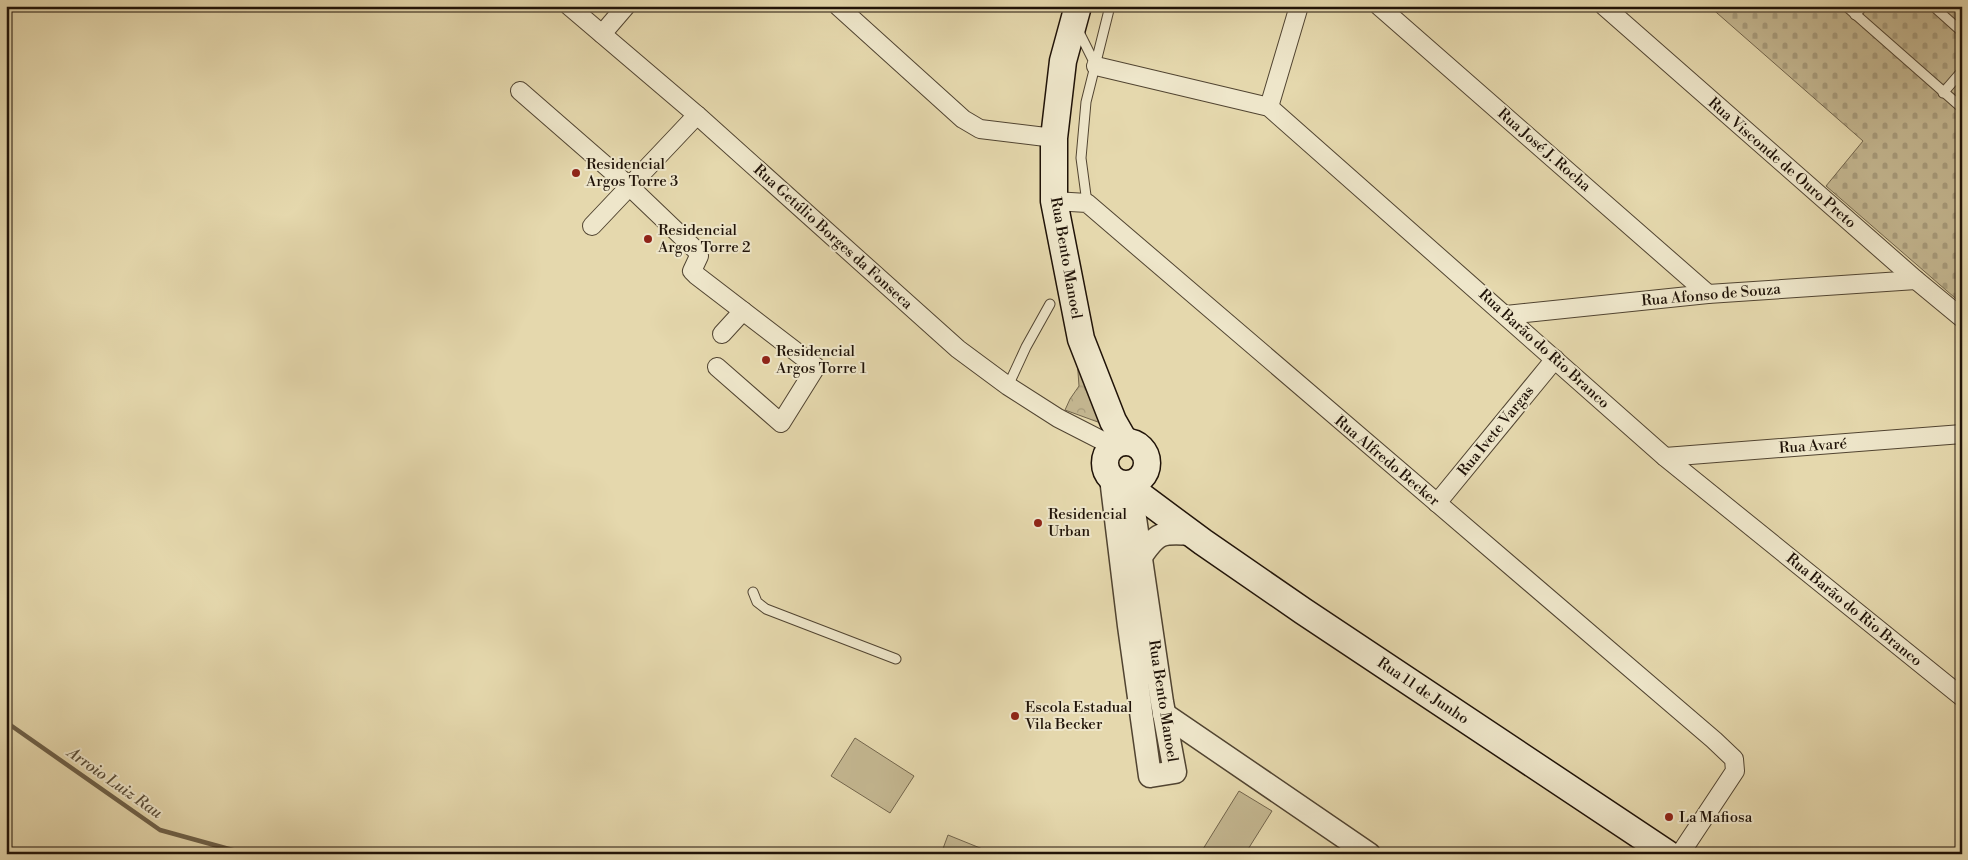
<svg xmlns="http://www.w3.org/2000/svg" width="1968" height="860" viewBox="0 0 1968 860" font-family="'Libre Bodoni',serif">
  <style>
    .grass { fill: #c4b791; stroke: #72654c }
    .cemetery { fill: url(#cemetery-stones); stroke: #72654c }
    .park { fill: url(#park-crowns); stroke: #72654c }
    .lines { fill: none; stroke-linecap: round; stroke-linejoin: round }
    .stream { stroke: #6e6149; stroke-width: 4.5 }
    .service-casing { stroke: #514431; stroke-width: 11 }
    .minor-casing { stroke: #514431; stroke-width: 20 }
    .tertiary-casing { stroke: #514431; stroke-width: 25 }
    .secondary-casing { stroke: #201308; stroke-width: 29 }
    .service { stroke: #eee6ca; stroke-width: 9 }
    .minor { stroke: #eee6ca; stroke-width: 18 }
    .tertiary { stroke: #eee6ca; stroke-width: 22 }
    .secondary { stroke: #eee6ca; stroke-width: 26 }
    .poi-dot { fill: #8f2418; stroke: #eee6ca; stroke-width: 2 }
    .labels { text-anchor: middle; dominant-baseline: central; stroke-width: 4; stroke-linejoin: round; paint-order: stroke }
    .street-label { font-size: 15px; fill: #201308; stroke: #eee6ca }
    .poi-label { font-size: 15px; fill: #201308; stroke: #eee6ca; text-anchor: start }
    .water-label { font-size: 16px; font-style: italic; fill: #5a4e39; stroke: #eee6ca }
  </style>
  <defs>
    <pattern id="cemetery-stones" width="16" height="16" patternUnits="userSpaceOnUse" patternTransform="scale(1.25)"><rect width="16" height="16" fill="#c4b791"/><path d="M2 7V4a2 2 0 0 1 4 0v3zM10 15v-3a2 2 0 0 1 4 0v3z" fill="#a89c7c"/></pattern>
    <pattern id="park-crowns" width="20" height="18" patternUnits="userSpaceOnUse" patternTransform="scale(1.25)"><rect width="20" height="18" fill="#c4b791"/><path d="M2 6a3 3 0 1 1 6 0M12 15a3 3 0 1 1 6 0" fill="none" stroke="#a89c7c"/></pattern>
  </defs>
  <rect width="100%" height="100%" fill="#e5d8ad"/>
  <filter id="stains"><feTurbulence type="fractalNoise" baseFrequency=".004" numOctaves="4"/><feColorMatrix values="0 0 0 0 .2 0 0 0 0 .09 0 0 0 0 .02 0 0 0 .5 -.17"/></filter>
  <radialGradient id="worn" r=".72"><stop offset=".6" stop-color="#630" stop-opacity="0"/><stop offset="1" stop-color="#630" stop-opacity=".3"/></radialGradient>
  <g class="grass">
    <path d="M 855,738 L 914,776 L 890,813 L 831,776 Z"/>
    <path d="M 1239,791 L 1272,811 L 1245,854 L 1210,854 L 1203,849 Z"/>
    <path d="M 948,835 L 995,854 L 941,854 Z"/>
  </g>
  <path class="cemetery" d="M 1709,6 L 1962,6 L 1962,304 L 1826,186 L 1863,141 Z"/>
  <path class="park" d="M 1077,358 L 1106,425 L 1065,410 L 1070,399 L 1079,386 Z"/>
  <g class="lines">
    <path class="stream" d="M 6,722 L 160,830 L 247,854"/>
    <defs>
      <g id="service">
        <path d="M 1846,6 L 1962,108"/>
        <path d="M 1933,6 L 1962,32"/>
        <path d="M 1855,15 L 1863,6"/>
        <path d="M 1078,30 L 1096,66"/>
        <path d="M 1943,93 L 1962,71"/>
        <path d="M 1087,203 L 1081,158 L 1086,102 L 1110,6"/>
        <path d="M 1008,386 L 1026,347 L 1050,304"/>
        <path d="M 753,592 L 757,602 L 766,609 L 896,659"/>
      </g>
      <g id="minor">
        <path d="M 569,6 L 697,115 L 958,349 L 1008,386 L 1058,418 L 1101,440 L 1112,447"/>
        <path d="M 838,6 L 963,119 L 980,129 L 1054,138"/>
        <path d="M 1379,6 L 1708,294"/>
        <path d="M 1604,6 L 1916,280 L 1962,318"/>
        <path d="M 602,34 L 626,6"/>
        <path d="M 1096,66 L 1269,107 L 1665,457 L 1962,697"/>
        <path d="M 520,91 L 629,186 L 698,252 L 699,256 L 692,271 L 696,275 L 816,367 L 781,423 L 717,367"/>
        <path d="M 1269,107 L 1299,6"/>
        <path d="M 1054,201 L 1087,203 L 1714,740 L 1734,759 L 1735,771 L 1680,854"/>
        <path d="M 592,226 L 697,115"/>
        <path d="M 1506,315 L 1708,294 L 1916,280"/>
        <path d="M 722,334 L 743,311"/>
        <path d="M 1665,457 L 1962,434"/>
        <path d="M 1437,503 L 1555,359"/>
      </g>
      <g id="tertiary">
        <path d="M 1111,478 L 1129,626 L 1150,776 L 1175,772 L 1162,702 L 1130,484"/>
        <path d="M 1140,558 C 1158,531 1162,532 1193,534"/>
        <path d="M 1164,714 L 1369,854"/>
      </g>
      <g id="secondary">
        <path d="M 1078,6 L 1063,61 L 1054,138 L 1054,201 L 1081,339 L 1113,421 L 1125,442"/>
        <circle cx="1126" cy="463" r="21"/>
        <path d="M 1130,484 L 1141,496 L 1203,542 L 1303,611 L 1668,854"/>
      </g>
    </defs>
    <use href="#service" class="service-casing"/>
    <use href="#minor" class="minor-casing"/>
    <use href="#tertiary" class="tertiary-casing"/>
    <use href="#secondary" class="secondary-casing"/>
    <use href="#service" class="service"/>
    <use href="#minor" class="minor"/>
    <use href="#tertiary" class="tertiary"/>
    <use href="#secondary" class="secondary"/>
  </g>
  <g class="poi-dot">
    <circle cx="576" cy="173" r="5"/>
    <circle cx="648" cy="239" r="5"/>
    <circle cx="766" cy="360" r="5"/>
    <circle cx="1038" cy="523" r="5"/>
    <circle cx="1015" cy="716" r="5"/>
    <circle cx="1669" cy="817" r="5"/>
  </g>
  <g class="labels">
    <g class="street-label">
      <text transform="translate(1544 150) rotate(41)">Rua José J. Rocha</text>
      <text transform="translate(1782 163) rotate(41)">Rua Visconde de Ouro Preto</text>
      <text transform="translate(833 237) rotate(42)">Rua Getúlio Borges da Fonseca</text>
      <text transform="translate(1066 258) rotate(80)">Rua Bento Manoel</text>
      <text transform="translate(1711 295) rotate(-5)">Rua Afonso de Souza</text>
      <text transform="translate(1544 349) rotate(42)">Rua Barão do Rio Branco</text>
      <text transform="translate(1496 431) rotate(-51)">Rua Ivete Vargas</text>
      <text transform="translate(1813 446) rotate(-4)">Rua Avaré</text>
      <text transform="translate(1387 461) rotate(40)">Rua Alfredo Becker</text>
      <text transform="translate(1854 610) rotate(39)">Rua Barão do Rio Branco</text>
      <text transform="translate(1423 691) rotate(34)">Rua 11 de Junho</text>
      <text transform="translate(1163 701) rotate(81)">Rua Bento Manoel</text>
    </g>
    <g class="poi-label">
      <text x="586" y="164">Residencial<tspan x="586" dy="17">Argos Torre 3</tspan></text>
      <text x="658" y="230">Residencial<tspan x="658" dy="17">Argos Torre 2</tspan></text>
      <text x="776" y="351">Residencial<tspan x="776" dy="17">Argos Torre 1</tspan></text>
      <text x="1048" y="514">Residencial<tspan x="1048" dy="17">Urban</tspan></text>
      <text x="1025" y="707">Escola Estadual<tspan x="1025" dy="17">Vila Becker</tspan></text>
      <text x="1679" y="817">La Mafiosa</text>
    </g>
    <g class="water-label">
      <text transform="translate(115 783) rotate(35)">Arroio Luiz Rau</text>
    </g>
  </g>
  <rect width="1968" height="860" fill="none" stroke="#e5d8ad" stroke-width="25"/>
  <rect x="8" y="8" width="1953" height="845" fill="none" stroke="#201308" stroke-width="2.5"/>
  <rect x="12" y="12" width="1943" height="835" fill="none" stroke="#201308"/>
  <rect width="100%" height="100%" filter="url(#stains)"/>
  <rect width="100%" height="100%" fill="url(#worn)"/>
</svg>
